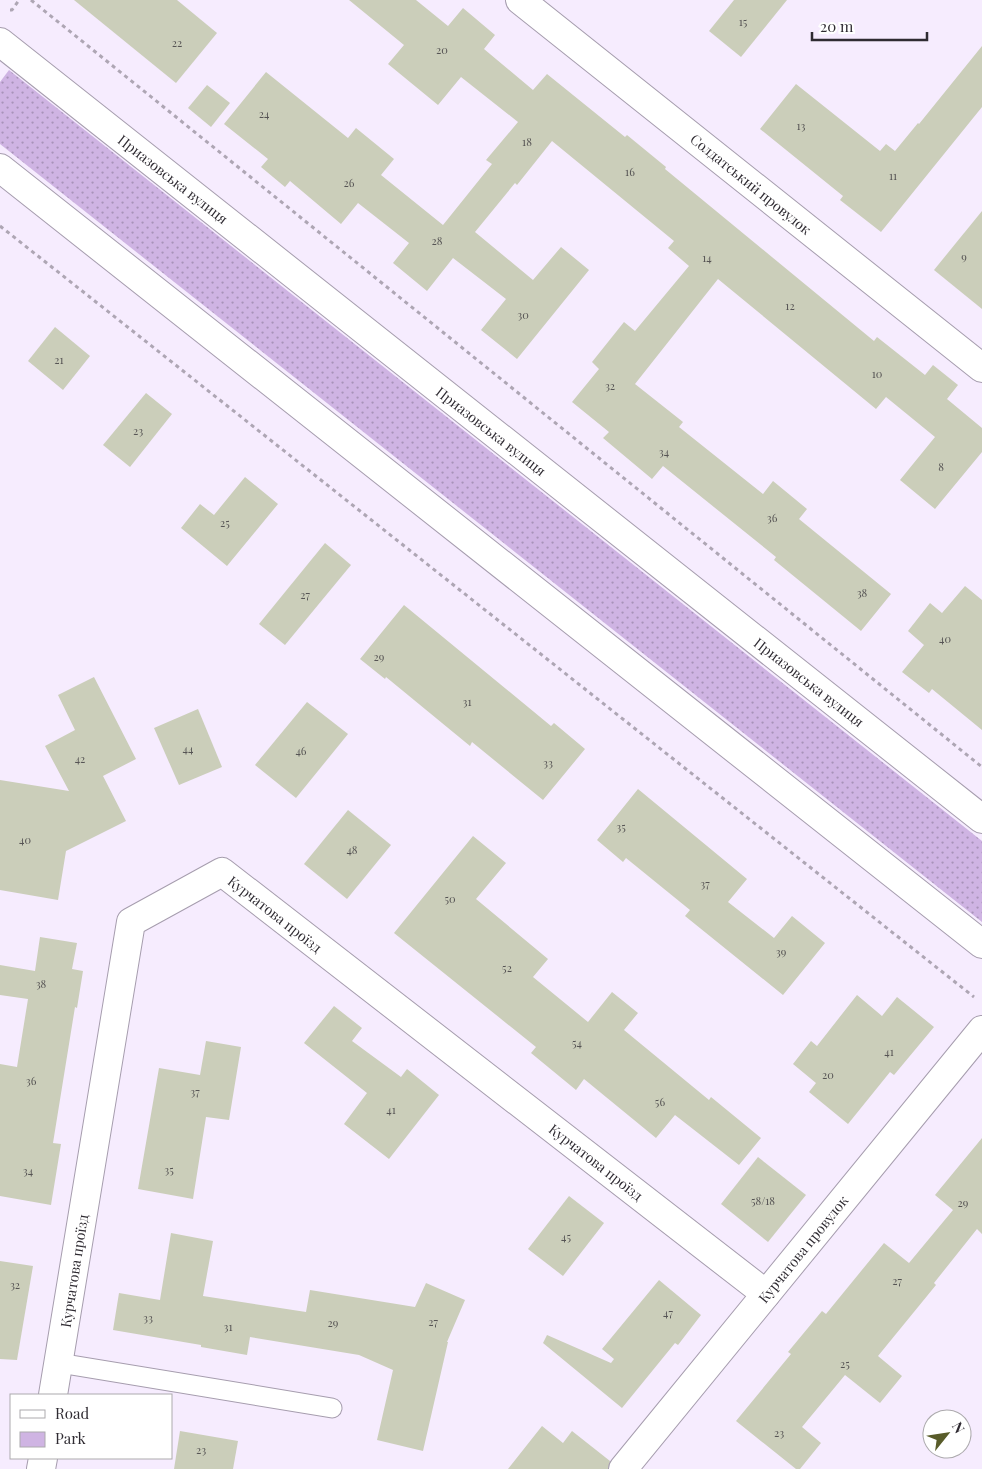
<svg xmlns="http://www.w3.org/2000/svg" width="982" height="1469" viewBox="0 0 982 1469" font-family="'Playfair Display',serif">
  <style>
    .green { fill: url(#green-dots) }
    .building { fill: #cbceba }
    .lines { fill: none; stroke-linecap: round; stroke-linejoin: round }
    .service-casing { stroke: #a69dae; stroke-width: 21 }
    .minor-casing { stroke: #a69dae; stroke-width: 30 }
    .tertiary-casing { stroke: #a69dae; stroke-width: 30 }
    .path { stroke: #aea6b4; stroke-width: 3; stroke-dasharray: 4 4; stroke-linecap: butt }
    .service { stroke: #fff; stroke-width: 19 }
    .minor { stroke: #fff; stroke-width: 28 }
    .tertiary { stroke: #fff; stroke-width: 28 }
    .labels { text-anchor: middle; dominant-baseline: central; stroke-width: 5; stroke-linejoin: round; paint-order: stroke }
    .number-label { font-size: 11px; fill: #565454 }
    .street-label { font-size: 14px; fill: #2f2b32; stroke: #fff }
  </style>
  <defs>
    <pattern id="green-dots" width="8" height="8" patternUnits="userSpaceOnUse" patternTransform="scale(1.25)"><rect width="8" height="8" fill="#cfb4e3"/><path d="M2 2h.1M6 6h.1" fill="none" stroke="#a893b9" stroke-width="1.8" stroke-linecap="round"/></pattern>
  </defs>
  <rect width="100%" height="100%" fill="#f6ecfe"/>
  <path class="green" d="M 9,70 L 982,841 L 982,922 L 0,144 L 0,82 Z"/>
  <g class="building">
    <path d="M 74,0 L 177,0 L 217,33 L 176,83 Z"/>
    <path d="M 349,0 L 416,0 L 448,26 L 463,8 L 495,35 L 484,49 L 533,90 L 547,74 L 625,137 L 627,135 L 666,167 L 665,169 L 874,341 L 877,337 L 925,375 L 933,365 L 958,385 L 947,399 L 982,428 L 982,452 L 935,509 L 900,480 L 935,437 L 886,397 L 876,409 L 718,279 L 635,384 L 683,422 L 679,427 L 763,494 L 773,481 L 807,509 L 799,519 L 891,594 L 861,631 L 774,560 L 776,557 L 663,466 L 652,479 L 603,438 L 609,432 L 572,402 L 599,369 L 592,362 L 624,322 L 635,331 L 689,266 L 668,248 L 674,241 L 552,141 L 517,185 L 515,183 L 475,232 L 533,280 L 561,247 L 589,270 L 517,359 L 481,330 L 506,299 L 453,258 L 427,291 L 393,263 L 409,243 L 358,203 L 341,224 L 290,181 L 285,187 L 261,167 L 268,159 L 224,124 L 266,72 L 348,138 L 356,128 L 394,159 L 381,175 L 443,225 L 492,164 L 486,160 L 518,122 L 461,77 L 438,105 L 388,64 L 404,45 Z"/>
    <path d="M 734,0 L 787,0 L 741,57 L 709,31 Z"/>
    <path d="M 982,46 L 982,107 L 881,232 L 840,200 L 843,196 L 760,129 L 796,84 L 880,151 L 886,144 L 895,151 L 918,123 L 919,124 Z"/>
    <path d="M 207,85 L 230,103 L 211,127 L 188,108 Z"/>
    <path d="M 982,211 L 982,309 L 934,270 Z"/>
    <path d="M 55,327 L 90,356 L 63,390 L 28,361 Z"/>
    <path d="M 146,393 L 172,414 L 130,467 L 103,445 Z"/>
    <path d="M 245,477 L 278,504 L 227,566 L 181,528 L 200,504 L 214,515 Z"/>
    <path d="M 325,543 L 351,565 L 285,645 L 259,624 Z"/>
    <path d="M 965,586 L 982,600 L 982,730 L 932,689 L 929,693 L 902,672 L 924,645 L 908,631 L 930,603 L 942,613 Z"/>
    <path d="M 404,605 L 551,726 L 554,723 L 585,749 L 543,800 L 472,742 L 470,746 L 386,677 L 385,679 L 360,659 Z"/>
    <path d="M 94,677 L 136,759 L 103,776 L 126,821 L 66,851 L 58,900 L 0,890 L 0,780 L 69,791 L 45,746 L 75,730 L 58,695 Z"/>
    <path d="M 307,702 L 348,734 L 296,798 L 255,765 Z"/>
    <path d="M 198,709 L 222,767 L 179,785 L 154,728 Z"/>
    <path d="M 638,789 L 747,879 L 728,902 L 774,938 L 792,916 L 825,943 L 783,995 L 685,916 L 690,910 L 626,858 L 623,862 L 597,840 Z"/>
    <path d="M 348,810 L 391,845 L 347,899 L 304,864 Z"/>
    <path d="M 473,836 L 506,863 L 476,899 L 548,959 L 533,977 L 588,1022 L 612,992 L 638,1013 L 624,1030 L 709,1100 L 711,1097 L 761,1138 L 739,1165 L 675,1115 L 656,1138 L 584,1079 L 576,1090 L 531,1053 L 536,1047 L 394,933 Z"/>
    <path d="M 40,937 L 77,943 L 72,969 L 83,971 L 77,1008 L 75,1007 L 53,1143 L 61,1144 L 51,1205 L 0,1196 L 0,1064 L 17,1067 L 28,999 L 0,995 L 0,965 L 35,971 Z"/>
    <path d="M 857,995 L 882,1016 L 897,997 L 934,1027 L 894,1075 L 890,1072 L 848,1124 L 809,1092 L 816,1083 L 793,1064 L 811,1041 L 817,1046 Z"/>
    <path d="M 334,1006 L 362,1028 L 352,1041 L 401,1077 L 407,1069 L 439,1095 L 389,1159 L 344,1124 L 367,1093 L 304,1043 Z"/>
    <path d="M 206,1041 L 241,1047 L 229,1120 L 206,1117 L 193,1199 L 138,1189 L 159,1068 L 200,1075 Z"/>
    <path d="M 982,1138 L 982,1234 L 977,1229 L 934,1283 L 936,1285 L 878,1356 L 902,1376 L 880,1403 L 845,1375 L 802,1427 L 821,1443 L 800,1469 L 796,1469 L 736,1421 L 791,1354 L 788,1352 L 822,1311 L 826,1314 L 884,1243 L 909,1263 L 953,1210 L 935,1195 Z"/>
    <path d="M 758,1157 L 806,1195 L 768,1242 L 721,1204 Z"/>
    <path d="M 569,1196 L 604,1223 L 563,1276 L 528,1249 Z"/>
    <path d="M 171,1233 L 213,1241 L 203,1296 L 306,1312 L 310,1290 L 415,1307 L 426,1283 L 465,1300 L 447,1342 L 448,1342 L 423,1451 L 377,1440 L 393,1370 L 359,1355 L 250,1337 L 247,1355 L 201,1347 L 201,1345 L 113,1330 L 119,1293 L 160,1300 Z"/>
    <path d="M 0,1261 L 33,1266 L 17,1360 L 0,1359 Z"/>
    <path d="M 659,1280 L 701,1315 L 678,1345 L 675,1343 L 622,1408 L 543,1343 L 547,1335 L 611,1363 L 614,1359 L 602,1349 Z"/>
    <path d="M 542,1426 L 563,1443 L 572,1431 L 610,1461 L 608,1469 L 508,1469 Z"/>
    <path d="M 180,1431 L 238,1441 L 233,1469 L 174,1469 Z"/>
  </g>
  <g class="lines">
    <defs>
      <path id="service" d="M 59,1363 L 332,1408"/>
      <g id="minor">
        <path d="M 520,0 L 982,368"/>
        <path d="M 53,1395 L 131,922 L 222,872 L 766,1294"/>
        <path d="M 41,1469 L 43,1458"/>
        <path d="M 623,1469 L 982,1030"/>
      </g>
      <g id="tertiary">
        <path d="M 0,42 L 982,819"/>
        <path d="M 0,168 L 982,944"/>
      </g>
    </defs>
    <use href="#service" class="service-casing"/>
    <use href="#minor" class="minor-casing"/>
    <use href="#tertiary" class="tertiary-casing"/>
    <g class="path">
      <path d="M 31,0 L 982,767"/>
      <path d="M 10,10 L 12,10 L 19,0"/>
      <path d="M 0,226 L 974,997"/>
    </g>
    <use href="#service" class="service"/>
    <use href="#minor" class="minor"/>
    <use href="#tertiary" class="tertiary"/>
  </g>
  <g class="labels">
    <g class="number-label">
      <text x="743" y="21">15</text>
      <text x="177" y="42">22</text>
      <text x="442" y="49">20</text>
      <text x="264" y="113">24</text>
      <text x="801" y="125">13</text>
      <text x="527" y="141">18</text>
      <text x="630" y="171">16</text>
      <text x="893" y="175">11</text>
      <text x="349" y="182">26</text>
      <text x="437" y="240">28</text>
      <text x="964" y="256">9</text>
      <text x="707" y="257">14</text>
      <text x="790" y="305">12</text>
      <text x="523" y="314">30</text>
      <text x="59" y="359">21</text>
      <text x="877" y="373">10</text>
      <text x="610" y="385">32</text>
      <text x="138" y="430">23</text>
      <text x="664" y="451">34</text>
      <text x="941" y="466">8</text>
      <text x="772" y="517">36</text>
      <text x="225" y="522">25</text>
      <text x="862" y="592">38</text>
      <text x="305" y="594">27</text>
      <text x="945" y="638">40</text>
      <text x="379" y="656">29</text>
      <text x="467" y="701">31</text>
      <text x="188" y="748">44</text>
      <text x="301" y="750">46</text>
      <text x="80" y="758">42</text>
      <text x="548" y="762">33</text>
      <text x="621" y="826">35</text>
      <text x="25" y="839">40</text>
      <text x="352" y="849">48</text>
      <text x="705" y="883">37</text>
      <text x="450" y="898">50</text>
      <text x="781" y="951">39</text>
      <text x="507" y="967">52</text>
      <text x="41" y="983">38</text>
      <text x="577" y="1042">54</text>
      <text x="889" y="1051">41</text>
      <text x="828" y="1074">20</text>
      <text x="31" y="1080">36</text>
      <text x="195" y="1091">37</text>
      <text x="660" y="1101">56</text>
      <text x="391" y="1109">41</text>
      <text x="169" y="1169">35</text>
      <text x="28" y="1170">34</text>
      <text x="763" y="1200">58/18</text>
      <text x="963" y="1202">29</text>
      <text x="566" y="1236">45</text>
      <text x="897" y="1280">27</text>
      <text x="15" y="1284">32</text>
      <text x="668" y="1312">47</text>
      <text x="148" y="1317">33</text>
      <text x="433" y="1321">27</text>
      <text x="333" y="1322">29</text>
      <text x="228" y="1326">31</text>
      <text x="845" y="1363">25</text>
      <text x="779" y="1432">23</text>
      <text x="201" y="1449">23</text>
    </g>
    <g class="street-label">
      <text transform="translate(173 179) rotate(38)">Приазовська вулиця</text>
      <text transform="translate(751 184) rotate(39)">Солдатський провулок</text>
      <text transform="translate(491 431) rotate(38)">Приазовська вулиця</text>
      <text transform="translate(809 682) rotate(38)">Приазовська вулиця</text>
      <text transform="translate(275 914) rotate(38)">Курчатова проїзд</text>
      <text transform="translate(596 1162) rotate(38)">Курчатова проїзд</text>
      <text transform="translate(803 1249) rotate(-51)">Курчатова провулок</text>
      <text transform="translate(74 1271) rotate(-81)">Курчатова проїзд</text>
    </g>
  </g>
  <rect x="10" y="1394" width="162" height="65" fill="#ffffff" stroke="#acaaad"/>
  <rect x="20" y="1410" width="25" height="8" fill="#ffffff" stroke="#acaaad"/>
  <text x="55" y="1419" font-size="15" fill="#2f2b32">Road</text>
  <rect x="20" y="1432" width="25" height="15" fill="#cfb4e3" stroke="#acaaad"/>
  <text x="55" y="1444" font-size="15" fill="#2f2b32">Park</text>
  <g transform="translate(947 1434) rotate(60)"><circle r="24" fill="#ffffff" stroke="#acaaad"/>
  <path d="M0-4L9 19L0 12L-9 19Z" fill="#595c2a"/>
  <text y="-8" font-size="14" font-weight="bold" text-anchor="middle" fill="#2f2b32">N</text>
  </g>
  <path d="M812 32v8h115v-8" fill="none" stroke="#2f2b32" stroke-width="2.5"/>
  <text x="820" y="32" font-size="15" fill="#2f2b32" stroke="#ffffff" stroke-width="4" paint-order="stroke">20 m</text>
</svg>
